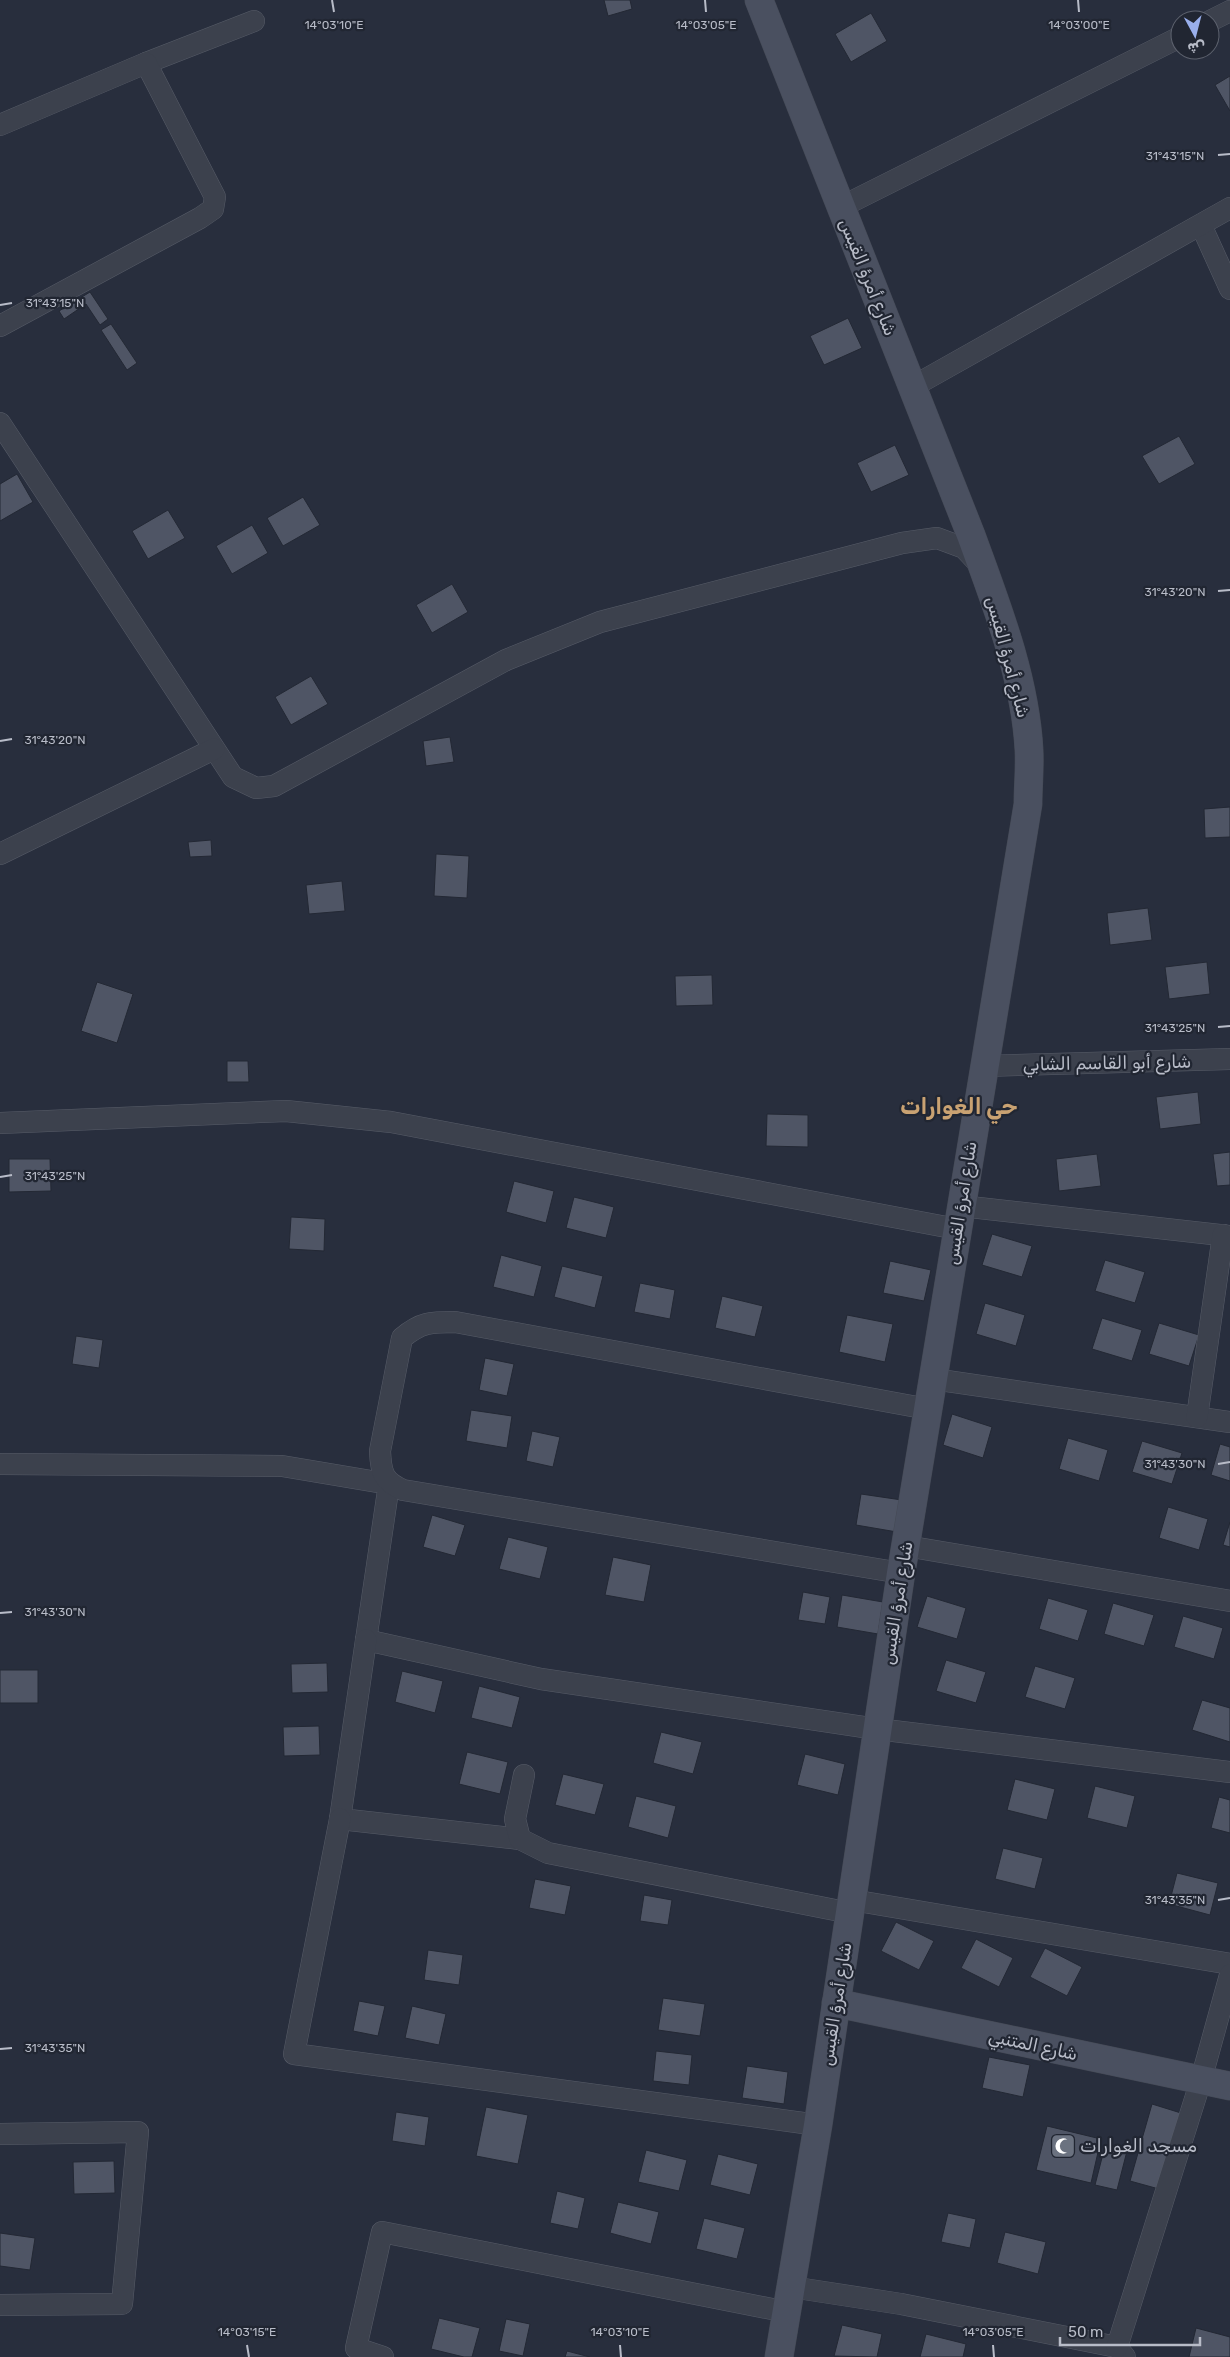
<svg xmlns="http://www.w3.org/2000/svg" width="1230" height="2357" viewBox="0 0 1230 2357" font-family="Rubik,'Noto Naskh Arabic',sans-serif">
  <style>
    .building { fill: #4f5565; stroke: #232834 }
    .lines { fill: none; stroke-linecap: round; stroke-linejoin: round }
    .street-casing { stroke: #575c68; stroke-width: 22 }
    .secondary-casing { stroke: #454a56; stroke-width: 29 }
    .street { stroke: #3c414d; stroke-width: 21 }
    .secondary { stroke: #4a5060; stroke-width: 28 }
    .ticks { fill: none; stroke: #b8bcc8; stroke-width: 2 }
    .labels { text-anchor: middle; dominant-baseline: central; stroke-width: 4.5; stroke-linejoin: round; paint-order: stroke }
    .street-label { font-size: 18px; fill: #b8bcc8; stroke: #212632 }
    .poi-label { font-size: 18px; fill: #b8bcc8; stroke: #212632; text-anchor: start }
    .district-label { font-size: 22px; font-weight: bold; fill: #c9a272; stroke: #212632 }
    .ticks-label { font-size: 12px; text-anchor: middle; fill: #b8bcc8; stroke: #212632; stroke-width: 4.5; stroke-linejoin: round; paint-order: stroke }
  </style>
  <rect width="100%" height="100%" fill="#282e3d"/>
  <g class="building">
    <path d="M 604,0 L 630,0 L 632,9 L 608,16 Z"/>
    <path d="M 871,13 L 887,41 L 851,62 L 835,34 Z"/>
    <path d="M 1230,76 L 1230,111 L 1215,85 Z"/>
    <path d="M 90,292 L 108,319 L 100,325 L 86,304 L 64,319 L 59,311 Z"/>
    <path d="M 848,318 L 862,348 L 824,365 L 810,336 Z"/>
    <path d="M 111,324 L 137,363 L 127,370 L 101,330 Z"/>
    <path d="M 1179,436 L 1195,464 L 1159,484 L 1142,456 Z"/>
    <path d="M 895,445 L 909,475 L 871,492 L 857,463 Z"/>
    <path d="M 17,474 L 33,502 L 0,521 L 0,484 Z"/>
    <path d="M 303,497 L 320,525 L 283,546 L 267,518 Z"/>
    <path d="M 168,510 L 185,538 L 148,559 L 132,531 Z"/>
    <path d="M 252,525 L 268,553 L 232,574 L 216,546 Z"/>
    <path d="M 452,584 L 468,612 L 432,633 L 416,605 Z"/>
    <path d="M 311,676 L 328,704 L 291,725 L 275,697 Z"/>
    <path d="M 450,737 L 454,762 L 426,766 L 423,741 Z"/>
    <path d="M 1230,807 L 1230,837 L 1205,838 L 1204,809 Z"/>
    <path d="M 211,840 L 212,856 L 190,857 L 188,842 Z"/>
    <path d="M 436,854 L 469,856 L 467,898 L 434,896 Z"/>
    <path d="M 342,881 L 345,911 L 309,914 L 306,885 Z"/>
    <path d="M 1148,908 L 1152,940 L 1110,945 L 1107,913 Z"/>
    <path d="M 1207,962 L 1210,994 L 1169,999 L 1165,967 Z"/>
    <path d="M 712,975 L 713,1005 L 676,1006 L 675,976 Z"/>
    <path d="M 97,982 L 133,994 L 117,1043 L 81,1031 Z"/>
    <path d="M 227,1061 L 248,1061 L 249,1082 L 227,1082 Z"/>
    <path d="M 1198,1092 L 1201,1124 L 1160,1129 L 1156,1097 Z"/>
    <path d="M 767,1114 L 808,1115 L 808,1147 L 766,1146 Z"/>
    <path d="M 1230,1152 L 1230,1185 L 1217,1186 L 1213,1154 Z"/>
    <path d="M 1097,1154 L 1101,1186 L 1059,1191 L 1056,1159 Z"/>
    <path d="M 9,1159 L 50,1159 L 51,1191 L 9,1192 Z"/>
    <path d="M 514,1181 L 554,1191 L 546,1223 L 506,1212 Z"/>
    <path d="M 574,1197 L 614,1207 L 606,1238 L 566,1228 Z"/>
    <path d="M 291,1217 L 325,1219 L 324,1251 L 289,1249 Z"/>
    <path d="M 992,1234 L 1032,1246 L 1022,1277 L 982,1265 Z"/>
    <path d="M 501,1255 L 542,1266 L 534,1297 L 493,1287 Z"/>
    <path d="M 1105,1260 L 1145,1272 L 1135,1303 L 1095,1291 Z"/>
    <path d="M 890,1261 L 931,1270 L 924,1301 L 883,1293 Z"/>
    <path d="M 562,1266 L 603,1276 L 595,1308 L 554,1297 Z"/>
    <path d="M 640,1283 L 675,1290 L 670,1319 L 634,1312 Z"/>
    <path d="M 722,1296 L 763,1306 L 755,1337 L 715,1328 Z"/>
    <path d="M 985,1303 L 1025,1315 L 1016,1346 L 976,1334 Z"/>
    <path d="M 847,1315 L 893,1324 L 885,1362 L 839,1352 Z"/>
    <path d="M 1102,1318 L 1142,1330 L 1132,1361 L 1092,1349 Z"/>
    <path d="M 1159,1323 L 1199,1335 L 1189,1366 L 1149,1354 Z"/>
    <path d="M 76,1336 L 103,1340 L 99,1368 L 72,1364 Z"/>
    <path d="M 485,1358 L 514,1364 L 507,1396 L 479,1390 Z"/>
    <path d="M 471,1410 L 512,1416 L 507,1448 L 466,1441 Z"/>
    <path d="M 952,1414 L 992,1427 L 983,1458 L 943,1445 Z"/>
    <path d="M 532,1431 L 560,1437 L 553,1467 L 526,1461 Z"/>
    <path d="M 1068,1438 L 1108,1450 L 1099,1481 L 1059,1469 Z"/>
    <path d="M 1142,1441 L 1182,1453 L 1172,1484 L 1132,1472 Z"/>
    <path d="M 1220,1444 L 1230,1447 L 1230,1481 L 1211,1475 Z"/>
    <path d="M 861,1494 L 902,1500 L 897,1532 L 856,1525 Z"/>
    <path d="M 1168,1507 L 1208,1519 L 1199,1550 L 1159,1538 Z"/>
    <path d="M 432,1515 L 465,1525 L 455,1556 L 423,1547 Z"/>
    <path d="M 1230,1522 L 1230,1547 L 1223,1545 Z"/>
    <path d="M 508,1537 L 548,1547 L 540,1579 L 499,1569 Z"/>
    <path d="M 613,1557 L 651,1565 L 644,1602 L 605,1595 Z"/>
    <path d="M 803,1592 L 830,1597 L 825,1624 L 798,1620 Z"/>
    <path d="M 842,1595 L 883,1602 L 878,1634 L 837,1627 Z"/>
    <path d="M 927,1596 L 966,1608 L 957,1639 L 917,1627 Z"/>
    <path d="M 1048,1598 L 1088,1610 L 1078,1641 L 1039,1629 Z"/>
    <path d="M 1113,1603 L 1154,1615 L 1144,1646 L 1104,1634 Z"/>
    <path d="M 1183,1616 L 1223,1628 L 1214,1659 L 1174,1647 Z"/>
    <path d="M 946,1660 L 986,1672 L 976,1703 L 936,1691 Z"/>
    <path d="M 327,1663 L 328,1692 L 292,1693 L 291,1664 Z"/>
    <path d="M 1035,1666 L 1075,1678 L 1065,1709 L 1025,1697 Z"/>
    <rect x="0" y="1670" width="38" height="33"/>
    <path d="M 402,1671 L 443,1681 L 435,1713 L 395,1702 Z"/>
    <path d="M 479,1686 L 520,1697 L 512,1728 L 471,1718 Z"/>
    <path d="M 1202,1700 L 1230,1708 L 1230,1742 L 1192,1730 Z"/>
    <path d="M 319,1726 L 320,1755 L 284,1756 L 283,1727 Z"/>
    <path d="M 661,1732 L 702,1742 L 693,1774 L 653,1763 Z"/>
    <path d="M 467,1752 L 508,1762 L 500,1794 L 459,1784 Z"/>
    <path d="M 805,1754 L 845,1764 L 838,1795 L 797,1785 Z"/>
    <path d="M 563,1774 L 604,1784 L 595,1815 L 555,1805 Z"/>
    <path d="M 1015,1779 L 1055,1789 L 1047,1820 L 1007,1810 Z"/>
    <path d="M 1095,1786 L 1135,1796 L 1127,1828 L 1087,1818 Z"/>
    <path d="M 636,1796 L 676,1806 L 668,1838 L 628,1827 Z"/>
    <path d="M 1219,1797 L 1230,1800 L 1230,1833 L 1211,1828 Z"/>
    <path d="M 1003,1848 L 1043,1858 L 1035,1889 L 995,1879 Z"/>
    <path d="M 1177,1873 L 1218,1883 L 1210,1915 L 1169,1904 Z"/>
    <path d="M 535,1879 L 571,1886 L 565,1915 L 529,1908 Z"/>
    <path d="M 644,1895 L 672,1900 L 668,1925 L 640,1921 Z"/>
    <path d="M 896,1922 L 934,1941 L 919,1970 L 881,1951 Z"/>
    <path d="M 976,1939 L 1013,1958 L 999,1987 L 961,1968 Z"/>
    <path d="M 1045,1948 L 1082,1967 L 1067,1996 L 1030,1977 Z"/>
    <path d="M 428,1950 L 463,1955 L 459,1985 L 424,1980 Z"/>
    <path d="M 663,1998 L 705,2004 L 700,2036 L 658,2030 Z"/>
    <path d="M 359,2001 L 385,2006 L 378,2036 L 353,2031 Z"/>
    <path d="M 412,2006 L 446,2014 L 439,2045 L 405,2038 Z"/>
    <path d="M 656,2051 L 692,2055 L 689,2085 L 653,2081 Z"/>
    <path d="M 989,2057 L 1030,2065 L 1023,2097 L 982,2088 Z"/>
    <path d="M 747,2066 L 788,2072 L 784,2104 L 742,2098 Z"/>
    <path d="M 1152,2104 L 1181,2113 L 1159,2189 L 1130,2181 Z"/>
    <path d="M 486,2107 L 528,2115 L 518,2164 L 476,2156 Z"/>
    <path d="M 396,2112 L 429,2117 L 425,2146 L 392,2141 Z"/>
    <path d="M 1047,2126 L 1101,2139 L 1091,2183 L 1036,2170 Z"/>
    <path d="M 1105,2146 L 1127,2151 L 1117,2190 L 1095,2185 Z"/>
    <path d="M 646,2150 L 687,2160 L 679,2191 L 638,2182 Z"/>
    <path d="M 718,2154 L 758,2164 L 750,2195 L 710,2185 Z"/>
    <path d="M 114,2161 L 115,2193 L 74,2194 L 73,2162 Z"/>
    <path d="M 557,2191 L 585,2198 L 578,2229 L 550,2223 Z"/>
    <path d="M 618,2202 L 659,2212 L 651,2244 L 610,2233 Z"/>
    <path d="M 948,2213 L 976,2219 L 970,2248 L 941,2242 Z"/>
    <path d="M 704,2218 L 745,2228 L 737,2259 L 696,2249 Z"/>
    <path d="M 1005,2232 L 1046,2242 L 1038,2274 L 997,2263 Z"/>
    <path d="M 0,2233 L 35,2238 L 30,2270 L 0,2266 Z"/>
    <path d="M 439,2318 L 480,2328 L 472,2357 L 464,2357 L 431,2349 Z"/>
    <path d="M 506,2319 L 530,2324 L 523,2356 L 499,2351 Z"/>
    <path d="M 842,2325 L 882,2334 L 877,2357 L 834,2356 Z"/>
    <path d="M 1196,2328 L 1230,2337 L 1230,2357 L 1189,2357 Z"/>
    <path d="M 926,2334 L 966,2344 L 963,2357 L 920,2357 Z"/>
    <path d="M 567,2351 L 590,2357 L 565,2357 Z"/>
  </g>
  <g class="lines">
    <defs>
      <g id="street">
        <path d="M 1210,21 L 1230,11"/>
        <path d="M 146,63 L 254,21"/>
        <path d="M 0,125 L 146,63 L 215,197 L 213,209 L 200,218 L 0,326"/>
        <path d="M 841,207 L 1180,37"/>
        <path d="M 1201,225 L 1230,289"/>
        <path d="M 912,387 L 1230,208"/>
        <path d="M 0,423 L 233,777 L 256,788 L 274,786 L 506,660 L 600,622 L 902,543 L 937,538 L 964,548 L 980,565"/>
        <path d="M 0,854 L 214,749"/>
        <path d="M 984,1066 L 1230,1059"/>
        <path d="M 0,1123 L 286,1111 L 391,1122 L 957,1229"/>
        <path d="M 961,1206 L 1230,1236"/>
        <path d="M 933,1379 L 1230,1422"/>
        <path d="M 1197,1417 L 1223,1235"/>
        <path d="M 0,1464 L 282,1466 L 389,1484 L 366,1640 L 541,1679 L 877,1729 L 1230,1772"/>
        <path d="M 906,1546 L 1230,1601"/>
        <path d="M 901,1573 L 403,1490 C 383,1481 381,1473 380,1451 L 402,1338 C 421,1322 431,1322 455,1322 L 928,1409"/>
        <path d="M 366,1640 L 340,1819 L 520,1839"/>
        <path d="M 524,1775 L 515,1819 L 520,1839 L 548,1853 L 850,1913"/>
        <path d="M 340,1819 L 294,2054 L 818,2125"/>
        <path d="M 852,1900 L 1230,1964"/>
        <path d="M 0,2134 L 138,2132 L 122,2304 L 0,2305"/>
        <path d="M 791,2287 L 901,2304 L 1117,2347 L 1125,2357"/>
        <path d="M 1117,2347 L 1201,2080 L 1230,1975"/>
        <path d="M 383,2357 L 356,2348 L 382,2232 L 787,2312"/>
      </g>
      <g id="secondary">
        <path d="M 759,0 L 971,535 C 996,604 1025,676 1029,750 C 1030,768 1028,786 1028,804 L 901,1573 L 818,2125 L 779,2357"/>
        <path d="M 836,2003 L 1230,2086"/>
      </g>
    </defs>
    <use href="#street" class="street-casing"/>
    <use href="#secondary" class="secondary-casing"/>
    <use href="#street" class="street"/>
    <use href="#secondary" class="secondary"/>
  </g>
  <path class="ticks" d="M 332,0 L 334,12M 705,0 L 706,12M 1078,0 L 1079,12M 1218,155 L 1230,154M 0,305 L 12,303M 1218,591 L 1230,590M 0,741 L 12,739M 1218,1027 L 1230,1026M 0,1177 L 12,1175M 1218,1464 L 1230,1462M 0,1613 L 12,1612M 1218,1900 L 1230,1898M 0,2049 L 12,2048M 247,2345 L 249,2357M 620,2345 L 621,2357M 993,2345 L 994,2357"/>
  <defs>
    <symbol id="mosque-square" viewBox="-11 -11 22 22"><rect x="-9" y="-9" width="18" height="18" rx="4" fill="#6b7280" stroke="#212632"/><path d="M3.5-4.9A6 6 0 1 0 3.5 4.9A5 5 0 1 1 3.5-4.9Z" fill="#fff"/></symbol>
  </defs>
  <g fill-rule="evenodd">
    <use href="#mosque-square" x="1049" y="2132" width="28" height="28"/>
  </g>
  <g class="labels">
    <g class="street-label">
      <text transform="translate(868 277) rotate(68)">شارع أمرؤ القيس</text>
      <text transform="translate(1008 657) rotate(75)">شارع أمرؤ القيس</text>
      <text transform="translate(1107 1063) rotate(-1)">شارع أبو القاسم الشابي</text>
      <text transform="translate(961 1203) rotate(-81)">شارع أمرؤ القيس</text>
      <text transform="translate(897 1603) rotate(-81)">شارع أمرؤ القيس</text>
      <text transform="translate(836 2004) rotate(-81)">شارع أمرؤ القيس</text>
      <text transform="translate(1033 2045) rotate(12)">شارع المتنبي</text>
    </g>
    <g class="poi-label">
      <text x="1080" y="2146">مسجد الغوارات</text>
    </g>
    <g class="district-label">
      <text x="959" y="1106">حي الغوارات</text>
    </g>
  </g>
  <g class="ticks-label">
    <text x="334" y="29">14°03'10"E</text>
    <text x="706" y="29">14°03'05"E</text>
    <text x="1079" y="29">14°03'00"E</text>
    <text x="1175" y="160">31°43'15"N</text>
    <text x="55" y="307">31°43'15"N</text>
    <text x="1175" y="596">31°43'20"N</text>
    <text x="55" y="744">31°43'20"N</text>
    <text x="1175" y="1032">31°43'25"N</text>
    <text x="55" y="1180">31°43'25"N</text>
    <text x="1175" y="1468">31°43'30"N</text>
    <text x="55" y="1616">31°43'30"N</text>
    <text x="1175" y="1904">31°43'35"N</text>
    <text x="55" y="2052">31°43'35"N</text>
    <text x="247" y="2336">14°03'15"E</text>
    <text x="620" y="2336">14°03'10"E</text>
    <text x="993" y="2336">14°03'05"E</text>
  </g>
  <g transform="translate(1195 35) rotate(173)"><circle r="24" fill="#212632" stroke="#5d626e"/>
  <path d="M0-4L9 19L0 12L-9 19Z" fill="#99afec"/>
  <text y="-8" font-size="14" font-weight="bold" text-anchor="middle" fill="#b8bcc8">ش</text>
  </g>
  <path d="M1060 2337v8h140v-8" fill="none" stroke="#b8bcc8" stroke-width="2.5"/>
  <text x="1068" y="2337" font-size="15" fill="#b8bcc8" stroke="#212632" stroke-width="4" paint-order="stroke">50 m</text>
</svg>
